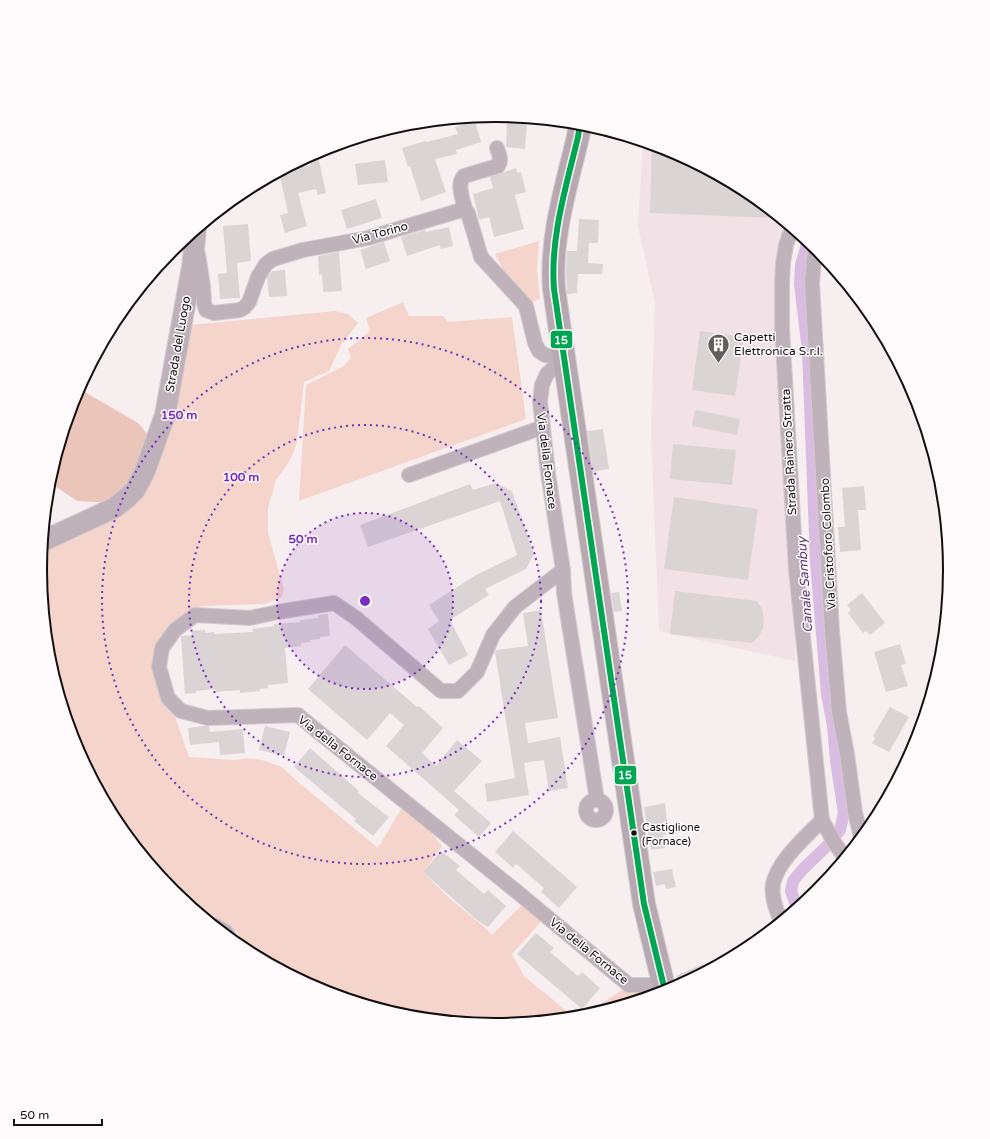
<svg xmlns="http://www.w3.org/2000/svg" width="990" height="1139" viewBox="0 0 990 1139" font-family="'Varela Round',sans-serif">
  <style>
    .built { fill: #f2e1e6 }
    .green { fill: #f5d5cb }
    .forest { fill: #ebc5b9 }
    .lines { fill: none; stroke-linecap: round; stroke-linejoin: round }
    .canal { stroke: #d8bce1; stroke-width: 12 }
    .building { fill: #dbd4d5 }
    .street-casing { stroke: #d2cbcd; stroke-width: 16 }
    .secondary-casing { stroke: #d2cbcd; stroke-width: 22 }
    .primary-casing { stroke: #d2cbcd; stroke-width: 24 }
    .street { stroke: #bfb2ba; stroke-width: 14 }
    .secondary { stroke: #beb1b9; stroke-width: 20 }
    .primary { stroke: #b7a8b2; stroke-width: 22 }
    .bus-1-casing { stroke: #fffbfc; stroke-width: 9 }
    .bus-1 { stroke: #00a651; stroke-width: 6 }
    .ring { fill: none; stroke: #7b2cbf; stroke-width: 2; stroke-dasharray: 2 4 }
    .bus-dot { fill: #140f10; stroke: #fffbfc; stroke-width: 1.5 }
    .labels { text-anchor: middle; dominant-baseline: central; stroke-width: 3; stroke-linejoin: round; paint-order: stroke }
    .bus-label { font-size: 11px; fill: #140f10; stroke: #fffbfc; text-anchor: start }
    .street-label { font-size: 12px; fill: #140f10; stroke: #fffbfc }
    .poi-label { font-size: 12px; fill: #140f10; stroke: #fffbfc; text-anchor: start }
    .water-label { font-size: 13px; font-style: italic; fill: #5e3371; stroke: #fffbfc }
    .rim { fill: none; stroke: #140f10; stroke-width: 2 }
    .centre { fill: #7b2cbf; stroke: #fffbfc; stroke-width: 2 }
    .ring-label { font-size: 12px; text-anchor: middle; font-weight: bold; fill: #7b2cbf; stroke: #fffbfc; stroke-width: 3; stroke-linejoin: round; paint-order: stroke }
    .line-badge { stroke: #fffbfc; stroke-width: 1.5 }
    .badge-label { font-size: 11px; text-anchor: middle; font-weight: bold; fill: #fff }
  </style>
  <rect width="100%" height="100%" fill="#f7eef0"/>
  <path class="built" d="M 643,141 L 669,149 L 748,191 L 789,225 L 786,245 L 795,556 L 795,661 L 659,631 L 651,432 L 655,302 L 638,227 Z"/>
  <g class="green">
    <path d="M 539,241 L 537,269 L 540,299 L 531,302 L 505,274 L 495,254 Z"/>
    <path d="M 403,302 L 409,316 L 443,316 L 448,322 L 512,317 L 526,419 L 299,501 L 306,385 L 344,366 L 351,358 L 348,349 L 370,331 L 366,318 Z"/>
    <path d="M 335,311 L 348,314 L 358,323 L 341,345 L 329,371 L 304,382 L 297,442 L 291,459 L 276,480 L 268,508 L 268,533 L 284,589 L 282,597 L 265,604 L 202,606 L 186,613 L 171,625 L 153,667 L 159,694 L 175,717 L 189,757 L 235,760 L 248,758 L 262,760 L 282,767 L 297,781 L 378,848 L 401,809 L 430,831 L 442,846 L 423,872 L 447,896 L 482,925 L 492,935 L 522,905 L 541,922 L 512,954 L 524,976 L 574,1017 L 495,1024 L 406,1016 L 321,990 L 247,950 L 238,933 L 217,918 L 200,914 L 173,891 L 117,822 L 75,743 L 49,658 L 40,569 L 42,547 L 117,513 L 161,452 L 180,391 L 190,325 Z"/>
    <path d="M 629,985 L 656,994 L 583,1016 Z"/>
  </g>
  <path class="forest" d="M 78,388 L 138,423 L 150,437 L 141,469 L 115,503 L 77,501 L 49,482 L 75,395 Z"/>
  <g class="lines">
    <path class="canal" d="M 797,908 L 791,891 L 793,881 L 803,869 L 827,846 L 840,830 L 844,813 L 836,761 L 833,726 L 827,694 L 816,562 L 808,351 L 800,284 L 801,265 L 808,241"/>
  </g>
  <g class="building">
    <path d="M 475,121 L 481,142 L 456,150 L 457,154 L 435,159 L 446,192 L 421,201 L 410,166 L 408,167 L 402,148 L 426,141 L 427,142 L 458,134 L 455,127 Z"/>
    <path d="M 507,123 L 527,124 L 525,149 L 506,147 Z"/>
    <path d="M 652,144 L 669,149 L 748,191 L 780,218 L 650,213 Z"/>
    <path d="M 317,151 L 326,193 L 318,195 L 316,189 L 298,193 L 307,226 L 285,233 L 280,215 L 288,213 L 279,172 L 311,165 L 309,156 Z"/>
    <path d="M 385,160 L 388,182 L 358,185 L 355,164 Z"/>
    <path d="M 516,168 L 517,173 L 521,172 L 526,192 L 515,195 L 524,229 L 494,237 L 489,217 L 479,220 L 473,194 L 493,188 L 490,177 Z"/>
    <path d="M 376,199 L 382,218 L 347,229 L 341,210 Z"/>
    <path d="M 579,219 L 599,220 L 598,243 L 589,243 L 588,263 L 603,264 L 602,274 L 578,274 L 577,293 L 567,294 L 566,270 L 567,251 L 577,251 Z"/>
    <path d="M 248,224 L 251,261 L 237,263 L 240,298 L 220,299 L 218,274 L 227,273 L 223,226 Z"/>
    <path d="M 449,227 L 453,246 L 441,249 L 440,245 L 407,256 L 401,237 L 425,230 L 426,232 Z"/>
    <path d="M 384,242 L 390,261 L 366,269 L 360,250 Z"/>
    <path d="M 339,252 L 342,291 L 323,292 L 322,274 L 319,275 L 318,256 Z"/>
    <path d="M 285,270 L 287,296 L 269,297 L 267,278 L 272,271 Z"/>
    <path d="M 700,331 L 744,337 L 735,396 L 692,390 Z"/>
    <path d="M 695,410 L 740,419 L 737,435 L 692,426 Z"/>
    <path d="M 603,429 L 609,469 L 593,472 L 587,431 Z"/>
    <path d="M 673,444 L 736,450 L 732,485 L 670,479 Z"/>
    <path d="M 496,483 L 512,491 L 534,554 L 526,569 L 485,589 L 489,595 L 450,620 L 468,655 L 449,665 L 428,629 L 439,621 L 429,605 L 476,575 L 517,555 L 500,501 L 368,547 L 360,525 L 470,484 L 473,490 Z"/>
    <path d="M 864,486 L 866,510 L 858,510 L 861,550 L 840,552 L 838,527 L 845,527 L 842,488 Z"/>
    <path d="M 674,497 L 758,509 L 748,580 L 664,569 Z"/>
    <path d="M 675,591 L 757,601 L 762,609 L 764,619 L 763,628 L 759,636 L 752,643 L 670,634 Z"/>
    <path d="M 619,592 L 622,611 L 614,612 L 611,593 Z"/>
    <path d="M 862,593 L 885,623 L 870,635 L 866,631 L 863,633 L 848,613 L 851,610 L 847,605 Z"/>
    <path d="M 541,610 L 558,718 L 525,723 L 528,743 L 560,737 L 568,788 L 549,791 L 544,760 L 524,763 L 529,795 L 487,802 L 485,784 L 515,778 L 495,652 L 496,650 L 528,646 L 523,613 Z"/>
    <path d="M 328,614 L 330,636 L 320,637 L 320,639 L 310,640 L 310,642 L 301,643 L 301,646 L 285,648 L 288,683 L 268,685 L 268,688 L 260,689 L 260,691 L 240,693 L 240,690 L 215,692 L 215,689 L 196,691 L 196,693 L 185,694 L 181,636 L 192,635 L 191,631 L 205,630 L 205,633 L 214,632 L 214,634 L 253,632 L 252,629 L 274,626 L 274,624 L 300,622 L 300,620 L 318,618 L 318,615 Z"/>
    <path d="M 900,644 L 906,664 L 901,665 L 908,686 L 886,692 L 874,652 Z"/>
    <path d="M 345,645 L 417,707 L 419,706 L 443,728 L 422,753 L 436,766 L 457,740 L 482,761 L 454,791 L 491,823 L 479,837 L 454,815 L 459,810 L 386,746 L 404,725 L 390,713 L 367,740 L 308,689 Z"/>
    <path d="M 890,707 L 909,717 L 889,752 L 872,743 L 875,738 L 873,736 Z"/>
    <path d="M 204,726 L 209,726 L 210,732 L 243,729 L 245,753 L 220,755 L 219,742 L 190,745 L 188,728 Z"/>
    <path d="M 265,726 L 290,732 L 284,756 L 259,750 Z"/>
    <path d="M 310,748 L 359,791 L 358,793 L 389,817 L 373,836 L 354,821 L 356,819 L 294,767 Z"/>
    <path d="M 665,803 L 667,821 L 664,821 L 666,835 L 663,835 L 665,848 L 651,850 L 644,807 Z"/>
    <path d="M 513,831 L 577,887 L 559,908 L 541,892 L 544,888 L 516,864 L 513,868 L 495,852 Z"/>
    <path d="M 441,851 L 460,866 L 456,870 L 484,894 L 488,890 L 506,906 L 488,927 L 477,920 L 423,872 Z"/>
    <path d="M 672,869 L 676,887 L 666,889 L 665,884 L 656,886 L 653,872 Z"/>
    <path d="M 536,933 L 554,948 L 550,952 L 578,976 L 582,972 L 600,988 L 582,1009 L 517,954 Z"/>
    <path d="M 703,964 L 706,970 L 679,984 L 676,976 Z"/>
  </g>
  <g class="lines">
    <defs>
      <g id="street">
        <path d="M 465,209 C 463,199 456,184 464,176 L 498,166 C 502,160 499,154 497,148"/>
        <path d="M 792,228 L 786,245 L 783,263 L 782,284 L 782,328 L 796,570 L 822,820 L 835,844 L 845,857"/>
        <path d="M 817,248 L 814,258 L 812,283 L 832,631 L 839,712 L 847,754 L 855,812 L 861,838"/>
        <path d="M 198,254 L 203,286 L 204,303 L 206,310 L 214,313 L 240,310 L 245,307 L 249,302 L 258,277 L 266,264 L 273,259 L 303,250 L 368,238 L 465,209 L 468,213 L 481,257 L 526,306 L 535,343 L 539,351 L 545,355 L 564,359"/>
        <path d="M 564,359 L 547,374 L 542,385 L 540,402 L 548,473 L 563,570 L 564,593 L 597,800"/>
        <path d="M 409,475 L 543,427"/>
        <path d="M 563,570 L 515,607 L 493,635 L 477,672 L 458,691 L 441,691 L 356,618 L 334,603 L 278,612 L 250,618 L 195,615 L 175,630 L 162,648 L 159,667 L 168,698 L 181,711 L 208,718 L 298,715 L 316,730 L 516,891 L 629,985 L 663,985"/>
        <circle cx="596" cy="810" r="10"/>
        <path d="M 781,921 C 776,910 771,896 773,884 C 778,860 806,837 822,820"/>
        <path d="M 214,925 L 226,932 L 229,937"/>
      </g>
      <path id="secondary" d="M 43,541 L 114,508 L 127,498 L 135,490 L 145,471 L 165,415 L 192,267 L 196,229"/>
      <path id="primary" d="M 580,123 L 578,137 C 566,187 550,238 554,289 L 644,904 L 665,991"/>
    </defs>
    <use href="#street" class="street-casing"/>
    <use href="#secondary" class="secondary-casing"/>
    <use href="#primary" class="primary-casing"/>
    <use href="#street" class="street"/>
    <use href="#secondary" class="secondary"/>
    <use href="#primary" class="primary"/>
    <defs>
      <path id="bus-1" d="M 580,123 L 578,137 C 566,187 550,238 554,289 L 644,904 L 665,991"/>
    </defs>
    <use href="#bus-1" class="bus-1-casing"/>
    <use href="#bus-1" class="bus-1"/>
  </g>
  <circle cx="365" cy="601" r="88" fill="#7b2cbf" fill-opacity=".12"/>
  <g class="ring">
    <circle cx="365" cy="601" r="88"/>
    <circle cx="365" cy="601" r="176"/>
    <circle cx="365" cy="601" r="263"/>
  </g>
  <defs>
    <symbol id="building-pin" viewBox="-11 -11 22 30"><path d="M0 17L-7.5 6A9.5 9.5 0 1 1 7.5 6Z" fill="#635d5e" stroke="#fffbfc"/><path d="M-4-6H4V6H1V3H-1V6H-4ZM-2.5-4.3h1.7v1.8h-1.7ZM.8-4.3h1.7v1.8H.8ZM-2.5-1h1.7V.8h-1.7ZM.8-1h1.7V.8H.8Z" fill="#fff"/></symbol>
  </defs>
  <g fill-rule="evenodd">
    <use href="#building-pin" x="706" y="332" width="25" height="34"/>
  </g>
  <circle class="bus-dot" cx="634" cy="833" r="3.5"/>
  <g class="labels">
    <g class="bus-label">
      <text x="642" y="827">Castiglione<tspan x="642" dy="14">(Fornace)</tspan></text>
    </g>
    <g class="street-label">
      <text transform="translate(380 233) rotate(-15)">Via Torino</text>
      <text transform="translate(178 344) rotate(-80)">Strada del Luogo</text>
      <text transform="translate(789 452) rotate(-93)">Strada Rainero Stratta</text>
      <text transform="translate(547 461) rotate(83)">Via della Fornace</text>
      <text transform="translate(828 544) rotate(-93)">Via Cristoforo Colombo</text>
      <text transform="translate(338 748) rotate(38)">Via della Fornace</text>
      <text transform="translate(589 951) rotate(39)">Via della Fornace</text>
    </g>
    <g class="poi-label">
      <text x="734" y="337">Capetti<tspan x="734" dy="14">Elettronica S.r.l.</tspan></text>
    </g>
    <g class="water-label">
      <text transform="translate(805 585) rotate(-94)">Canale Sambuy</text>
    </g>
  </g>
  <path d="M0 0H990V1139H0ZM47 570a448 448 0 1 1 896 0a448 448 0 1 1-896 0Z" fill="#fffbfc" fill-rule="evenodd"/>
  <path class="rim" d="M47 570a448 448 0 1 1 896 0a448 448 0 1 1-896 0Z"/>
  <circle cx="365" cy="601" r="6" class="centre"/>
  <g class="ring-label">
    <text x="179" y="419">150 m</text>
    <text x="241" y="481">100 m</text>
    <text x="303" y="543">50 m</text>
  </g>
  <g class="line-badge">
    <rect x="550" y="330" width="23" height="19" rx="4" fill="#00a651"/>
    <rect x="614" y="765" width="23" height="20" rx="4" fill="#00a651"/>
  </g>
  <g class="badge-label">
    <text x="561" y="344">15</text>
    <text x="625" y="779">15</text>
  </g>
  <path d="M14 1119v6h88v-6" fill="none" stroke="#140f10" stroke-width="2"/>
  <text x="20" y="1119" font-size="12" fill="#140f10" stroke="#fffbfc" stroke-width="3" paint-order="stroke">50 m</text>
</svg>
